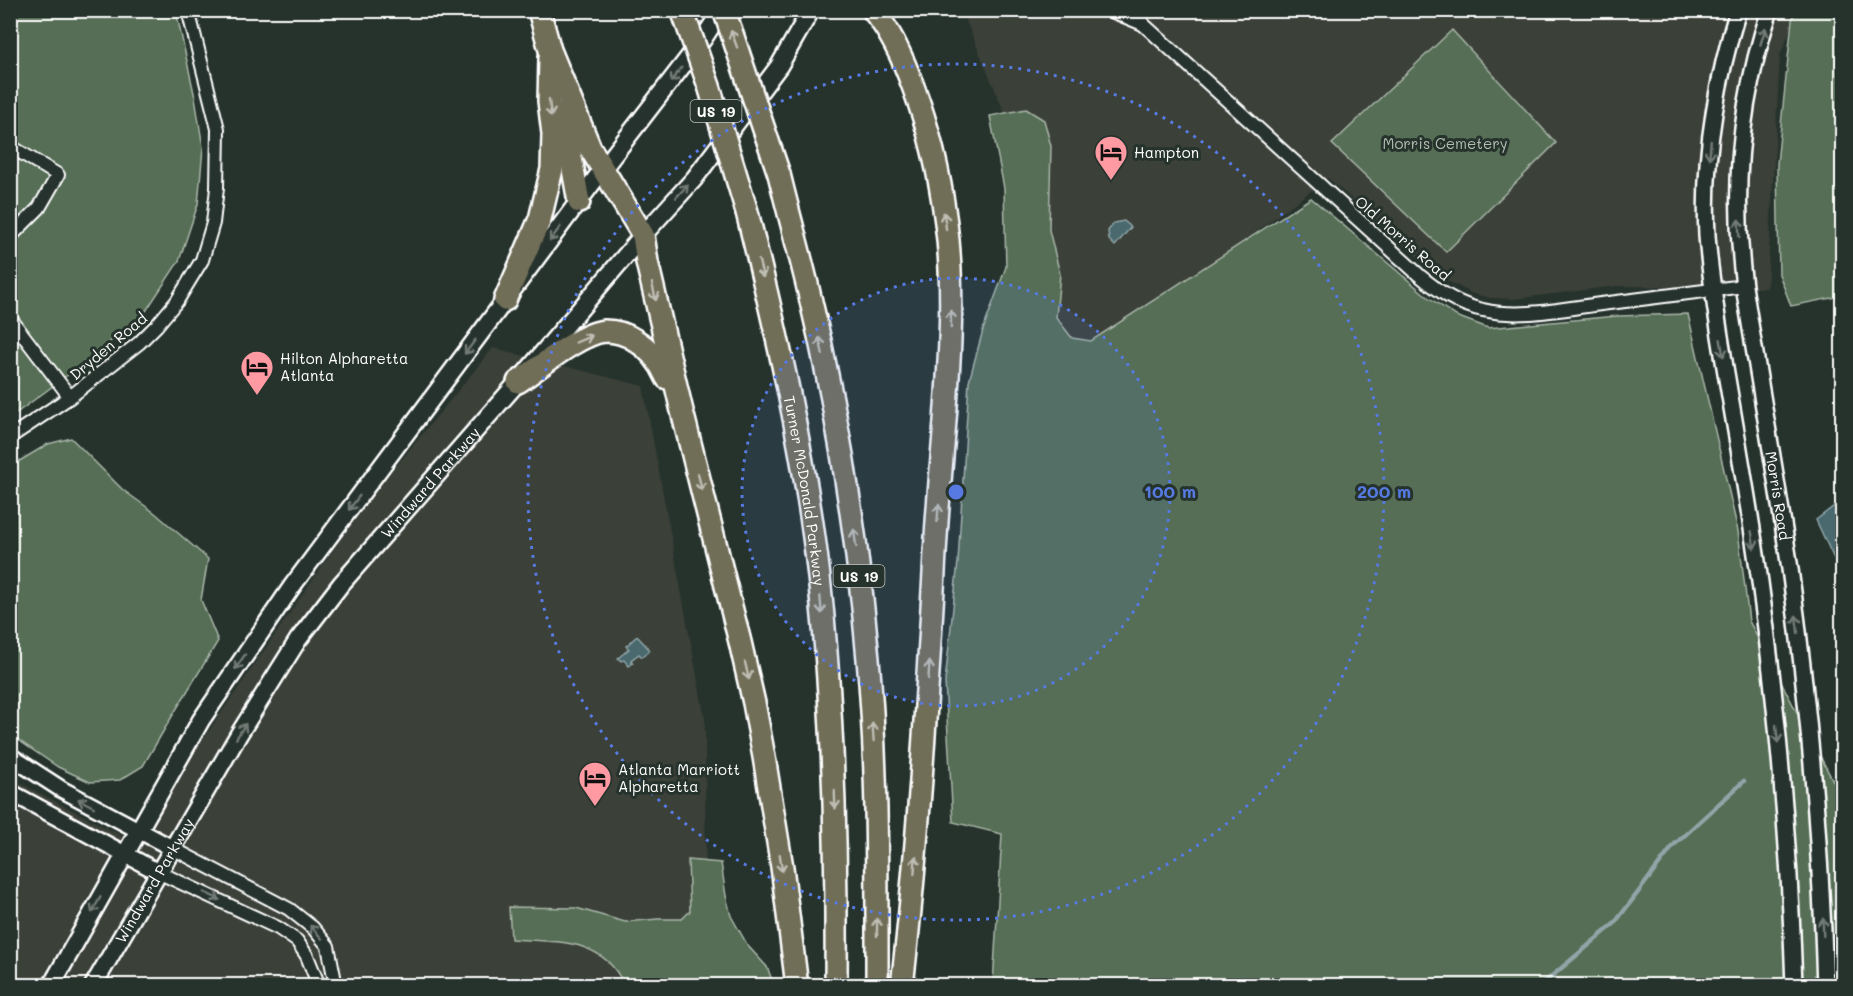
<svg xmlns="http://www.w3.org/2000/svg" width="1853" height="996" viewBox="0 0 1853 996" font-family="Mali,sans-serif">
  <style>
    .built { fill: #3b4039 }
    .green { fill: #546e55; stroke: #aab6aa; stroke-width: 1.5 }
    .water { fill: #48696e; stroke: #91a5a8; stroke-width: 1.5 }
    .lines { fill: none; stroke-linecap: round; stroke-linejoin: round }
    .stream { stroke: #91a5a8; stroke-width: 4.5 }
    .minor-casing { stroke: #fff; stroke-width: 16 }
    .tertiary-casing { stroke: #fff; stroke-width: 20 }
    .secondary-casing { stroke: #fff; stroke-width: 21 }
    .motorway-casing { stroke: #fff; stroke-width: 26 }
    .minor { stroke: #26332d; stroke-width: 12 }
    .tertiary { stroke: #26332d; stroke-width: 15 }
    .secondary { stroke: #26332d; stroke-width: 16 }
    .motorway { stroke: #716e59; stroke-width: 21 }
    .motorway-bridge-casing { stroke: #fff; stroke-width: 26; stroke-linecap: butt }
    .motorway-bridge { stroke: #716e59; stroke-width: 21 }
    .oneway { stroke: #727a76 }
    .oneway2 { stroke: #bfbeb4 }
    .ring { fill: none; stroke: #567ae2; stroke-width: 3; stroke-dasharray: 3 6 }
    .labels { text-anchor: middle; dominant-baseline: central; stroke-width: 6; stroke-linejoin: round; paint-order: stroke }
    .shield { fill: #26332d; stroke: #bec2c0; stroke-width: 1.5 }
    .shield-label { font-size: 14px; font-weight: bold; fill: #fff }
    .park-label { font-size: 15px; fill: #b2beb2; stroke: #26332d }
    .poi-label { font-size: 15px; fill: #fff; stroke: #26332d; text-anchor: start }
    .street-label { font-size: 15px; fill: #fff; stroke: #26332d }
    .centre { fill: #567ae2; stroke: #26332d; stroke-width: 3 }
    .ring-label { font-size: 18px; text-anchor: middle; font-weight: bold; fill: #567ae2; stroke: #26332d; stroke-width: 6; stroke-linejoin: round; paint-order: stroke }
  </style>
  <rect width="100%" height="100%" fill="#26332d"/>
  <filter id="ink" filterUnits="userSpaceOnUse"><feTurbulence type="fractalNoise" baseFrequency=".0167" numOctaves="2"/><feDisplacementMap in="SourceGraphic" scale="12" xChannelSelector="R" yChannelSelector="G"/><feConvolveMatrix kernelMatrix="1 2 1 2 8 2 1 2 1" color-interpolation-filters="sRGB"/></filter>
  <g filter="url(#ink)">
    <g class="built">
      <path d="M 962,11 L 1798,11 L 1780,55 L 1767,288 L 1616,286 L 1513,299 L 1491,298 L 1473,294 L 1440,277 L 1328,178 L 1232,250 L 1029,382 L 1028,249 L 1004,111 Z"/>
      <path d="M 493,348 L 643,386 L 705,719 L 706,985 L 11,985 L 10,778 L 138,844 L 171,786 L 364,505 Z"/>
    </g>
    <g class="green">
      <path d="M 11,11 L 176,11 L 195,98 L 203,148 L 198,204 L 179,261 L 146,311 L 96,354 L 11,417 Z"/>
      <path d="M 1796,11 L 1842,11 L 1842,296 L 1791,306 L 1779,274 L 1777,164 L 1792,20 Z"/>
      <path d="M 1452,30 L 1556,143 L 1446,252 L 1332,144 Z"/>
      <path d="M 1026,109 L 1044,120 L 1051,146 L 1049,230 L 1060,274 L 1056,317 L 1072,338 L 1091,341 L 1311,198 L 1428,297 L 1456,316 L 1488,328 L 1617,316 L 1688,314 L 1738,531 L 1749,621 L 1842,798 L 1842,978 L 1834,986 L 993,985 L 1002,834 L 953,822 L 945,682 L 958,562 L 969,381 L 983,330 L 1006,267 L 1004,188 L 990,116 Z"/>
      <path d="M 71,438 L 123,490 L 155,513 L 208,559 L 201,600 L 218,641 L 174,713 L 143,766 L 120,780 L 90,782 L 58,767 L 11,735 L 11,466 L 48,444 Z"/>
      <path d="M 688,860 L 721,863 L 726,896 L 731,916 L 748,946 L 767,967 L 774,985 L 624,985 C 603,937 556,942 511,939 L 509,907 L 576,908 L 625,922 L 658,919 L 682,919 L 690,911 Z"/>
    </g>
    <g class="water">
      <path d="M 1124,221 L 1131,227 L 1115,246 L 1109,240 L 1108,231 L 1114,223 Z"/>
      <path d="M 1842,500 L 1842,576 L 1816,520 Z"/>
      <path d="M 637,636 L 650,650 L 642,657 L 639,654 L 631,660 L 633,663 L 629,666 L 624,660 L 621,661 L 618,658 L 629,649 L 626,646 Z"/>
    </g>
    <g class="lines">
      <path class="stream" d="M 1540,986 L 1614,924 L 1674,845 L 1744,781"/>
      <defs>
        <g id="minor">
          <path d="M 1109,10 L 1143,24"/>
          <path d="M 1136,10 L 1143,24 L 1419,275 C 1438,291 1458,305 1483,310 C 1518,318 1557,310 1593,305 C 1643,299 1694,292 1744,286"/>
          <path d="M 10,146 L 58,175 L 39,208 L 14,233 L 10,234"/>
          <path d="M 10,318 L 70,397"/>
          <path d="M 10,437 L 70,397 L 139,343 L 157,325 L 177,301 L 202,260 L 213,223 L 217,188 L 218,129 L 188,10"/>
          <path d="M 172,848 L 289,909 L 313,928 L 328,946 L 336,986"/>
          <path d="M 158,872 L 278,928 L 297,941 L 307,956 L 319,986"/>
        </g>
        <g id="tertiary">
          <path d="M 1738,10 C 1716,83 1703,159 1707,235 C 1710,279 1718,323 1725,367 C 1737,438 1750,510 1760,582 C 1778,716 1790,850 1794,986"/>
          <path id="s1" d="M 1770,10 C 1740,99 1732,193 1744,286 C 1759,381 1776,475 1790,569 C 1809,707 1821,846 1825,986"/>
          <path d="M 10,756 L 61,789 L 172,848"/>
          <path d="M 10,792 L 158,872"/>
        </g>
        <g id="secondary">
          <path d="M 51,986 L 201,720 L 293,585 L 602,170 L 703,39 L 722,10"/>
          <path id="s2" d="M 93,986 L 239,734 L 298,640 L 341,584 L 518,382 L 643,235 L 694,179 L 779,66 L 811,10"/>
        </g>
        <g id="motorway">
          <path d="M 539,10 L 550,50 L 590,148 L 643,235 L 647,262 L 681,407 L 740,642 L 754,703 L 764,757 L 782,867 L 797,986"/>
          <path d="M 873,10 C 895,37 908,71 919,103 C 934,147 943,193 948,240 C 954,304 949,369 944,434 C 940,480 936,527 934,573 C 926,711 918,848 902,986"/>
          <path d="M 570,102 L 567,136 L 579,202"/>
          <path d="M 779,174 C 788,211 798,247 807,284 C 837,407 857,533 868,659 C 878,768 877,877 877,986"/>
          <path id="s3" d="M 747,212 C 777,333 805,454 819,577 C 834,713 837,849 836,986"/>
          <path d="M 505,300 L 540,219 L 552,169 L 553,134 L 549,101 L 550,57"/>
          <path d="M 518,382 C 539,368 580,333 605,331 C 616,331 626,334 635,340 C 650,349 660,362 667,378"/>
        </g>
      </defs>
      <use href="#minor" class="minor-casing"/>
      <use href="#tertiary" class="tertiary-casing"/>
      <use href="#secondary" class="secondary-casing"/>
      <use href="#motorway" class="motorway-casing"/>
      <use href="#minor" class="minor"/>
      <use href="#tertiary" class="tertiary"/>
      <use href="#secondary" class="secondary"/>
      <use href="#motorway" class="motorway"/>
      <defs>
        <g id="motorway-bridge">
          <path d="M 682,10 L 709,86 L 747,212"/>
          <path d="M 724,10 L 779,174"/>
        </g>
      </defs>
      <use href="#motorway-bridge" class="motorway-bridge-casing"/>
      <use href="#motorway-bridge" class="motorway-bridge"/>
    </g>
    <defs><path id="oneway-shaft" d="M-6 0H5M1.5-3L5.5 0L1.5 3" fill="none" stroke-width="1.6" stroke-linecap="round" stroke-linejoin="round" transform="scale(1.5)"/></defs>
    <g class="oneway">
      <use href="#oneway-shaft" transform="translate(1763 36) rotate(-73)"/>
      <use href="#oneway-shaft" transform="translate(676 75) rotate(127)"/>
      <use href="#oneway-shaft" transform="translate(1710 150) rotate(95)"/>
      <use href="#oneway-shaft" transform="translate(682 191) rotate(-48)"/>
      <use href="#oneway-shaft" transform="translate(1739 228) rotate(-92)"/>
      <use href="#oneway-shaft" transform="translate(555 234) rotate(127)"/>
      <use href="#oneway-shaft" transform="translate(470 347) rotate(127)"/>
      <use href="#oneway-shaft" transform="translate(1722 348) rotate(81)"/>
      <use href="#oneway-shaft" transform="translate(354 503) rotate(127)"/>
      <use href="#oneway-shaft" transform="translate(1753 540) rotate(81)"/>
      <use href="#oneway-shaft" transform="translate(1797 624) rotate(-97)"/>
      <use href="#oneway-shaft" transform="translate(240 662) rotate(124)"/>
      <use href="#oneway-shaft" transform="translate(241 731) rotate(-58)"/>
      <use href="#oneway-shaft" transform="translate(1777 734) rotate(84)"/>
      <use href="#oneway-shaft" transform="translate(86 803) rotate(-152)"/>
      <use href="#oneway-shaft" transform="translate(212 896) rotate(25)"/>
      <use href="#oneway-shaft" transform="translate(96 905) rotate(120)"/>
      <use href="#oneway-shaft" transform="translate(1823 927) rotate(-92)"/>
      <use href="#oneway-shaft" transform="translate(316 932) rotate(-132)"/>
    </g>
    <g class="oneway2">
      <use href="#oneway-shaft" transform="translate(734 39) rotate(-110)"/>
      <use href="#oneway-shaft" transform="translate(550 108) rotate(83)"/>
      <use href="#oneway-shaft" transform="translate(945 221) rotate(-98)"/>
      <use href="#oneway-shaft" transform="translate(761 269) rotate(76)"/>
      <use href="#oneway-shaft" transform="translate(654 292) rotate(77)"/>
      <use href="#oneway-shaft" transform="translate(951 319) rotate(-89)"/>
      <use href="#oneway-shaft" transform="translate(584 339) rotate(-23)"/>
      <use href="#oneway-shaft" transform="translate(821 346) rotate(-102)"/>
      <use href="#oneway-shaft" transform="translate(700 482) rotate(76)"/>
      <use href="#oneway-shaft" transform="translate(938 513) rotate(-86)"/>
      <use href="#oneway-shaft" transform="translate(855 538) rotate(-98)"/>
      <use href="#oneway-shaft" transform="translate(821 605) rotate(85)"/>
      <use href="#oneway-shaft" transform="translate(929 670) rotate(-86)"/>
      <use href="#oneway-shaft" transform="translate(747 671) rotate(77)"/>
      <use href="#oneway-shaft" transform="translate(873 732) rotate(-94)"/>
      <use href="#oneway-shaft" transform="translate(835 800) rotate(88)"/>
      <use href="#oneway-shaft" transform="translate(781 863) rotate(82)"/>
      <use href="#oneway-shaft" transform="translate(915 865) rotate(-86)"/>
      <use href="#oneway-shaft" transform="translate(877 927) rotate(-90)"/>
    </g>
  </g>
  <circle cx="956" cy="492" r="214" fill="#567ae2" fill-opacity=".12"/>
  <g class="ring">
    <circle cx="956" cy="492" r="214"/>
    <circle cx="956" cy="492" r="428"/>
  </g>
  <defs>
    <symbol id="hotel-pin" viewBox="-11 -11 22 30"><path d="M0 17L-7.5 6A9.5 9.5 0 1 1 7.5 6Z" fill="#ff9aa2" stroke="#26332d"/><path d="M-6-4.5h1.5V1H6V5H4.5V3h-9V5H-6ZM-4 0a1.8 1.8 0 1 1 3.6 0ZM.5 0V-2.5h3Q6-2.5 6 0Z" fill="#111"/></symbol>
  </defs>
  <g fill-rule="evenodd">
    <use href="#hotel-pin" x="1092" y="133" width="38" height="52"/>
    <use href="#hotel-pin" x="238" y="348" width="38" height="52"/>
    <use href="#hotel-pin" x="576" y="759" width="38" height="52"/>
  </g>
  <g class="labels">
    <g class="shield">
      <rect x="690.5" y="100" width="51" height="22" rx="4.5"/>
      <rect x="833.5" y="565" width="51" height="22" rx="4.5"/>
    </g>
    <g class="shield-label">
      <text x="716" y="111">US 19</text>
      <text x="859" y="576">US 19</text>
    </g>
    <g class="park-label">
      <text x="1445" y="143">Morris Cemetery</text>
    </g>
    <g class="poi-label">
      <text x="1134" y="152">Hampton</text>
      <text x="280" y="358">Hilton Alpharetta<tspan x="280" dy="17">Atlanta</tspan></text>
      <text x="618" y="769">Atlanta Marriott<tspan x="618" dy="17">Alpharetta</tspan></text>
    </g>
    <g class="street-label">
      <text transform="translate(1403 238) rotate(41)">Old Morris Road</text>
      <text transform="translate(108 346) rotate(-40)">Dryden Road</text>
      <text stroke="none"><textPath href="#s2" startOffset="608">Windward Parkway</textPath></text>
      <text stroke="none"><textPath href="#s3" startOffset="285">Turner McDonald Parkway</textPath></text>
      <text stroke="none"><textPath href="#s1" startOffset="492">Morris Road</textPath></text>
      <text stroke="none"><textPath href="#s2" startOffset="122">Windward Parkway</textPath></text>
    </g>
  </g>
  <circle cx="956" cy="492" r="9" class="centre"/>
  <g class="ring-label">
    <text x="1170" y="498">100 m</text>
    <text x="1384" y="498">200 m</text>
  </g>
  <rect width="1853" height="996" fill="none" stroke="#26332d" stroke-width="36"/>
  <rect x="18" y="18" width="1817" height="960" fill="none" stroke="#fff" stroke-width="2" filter="url(#ink)"/>
</svg>
